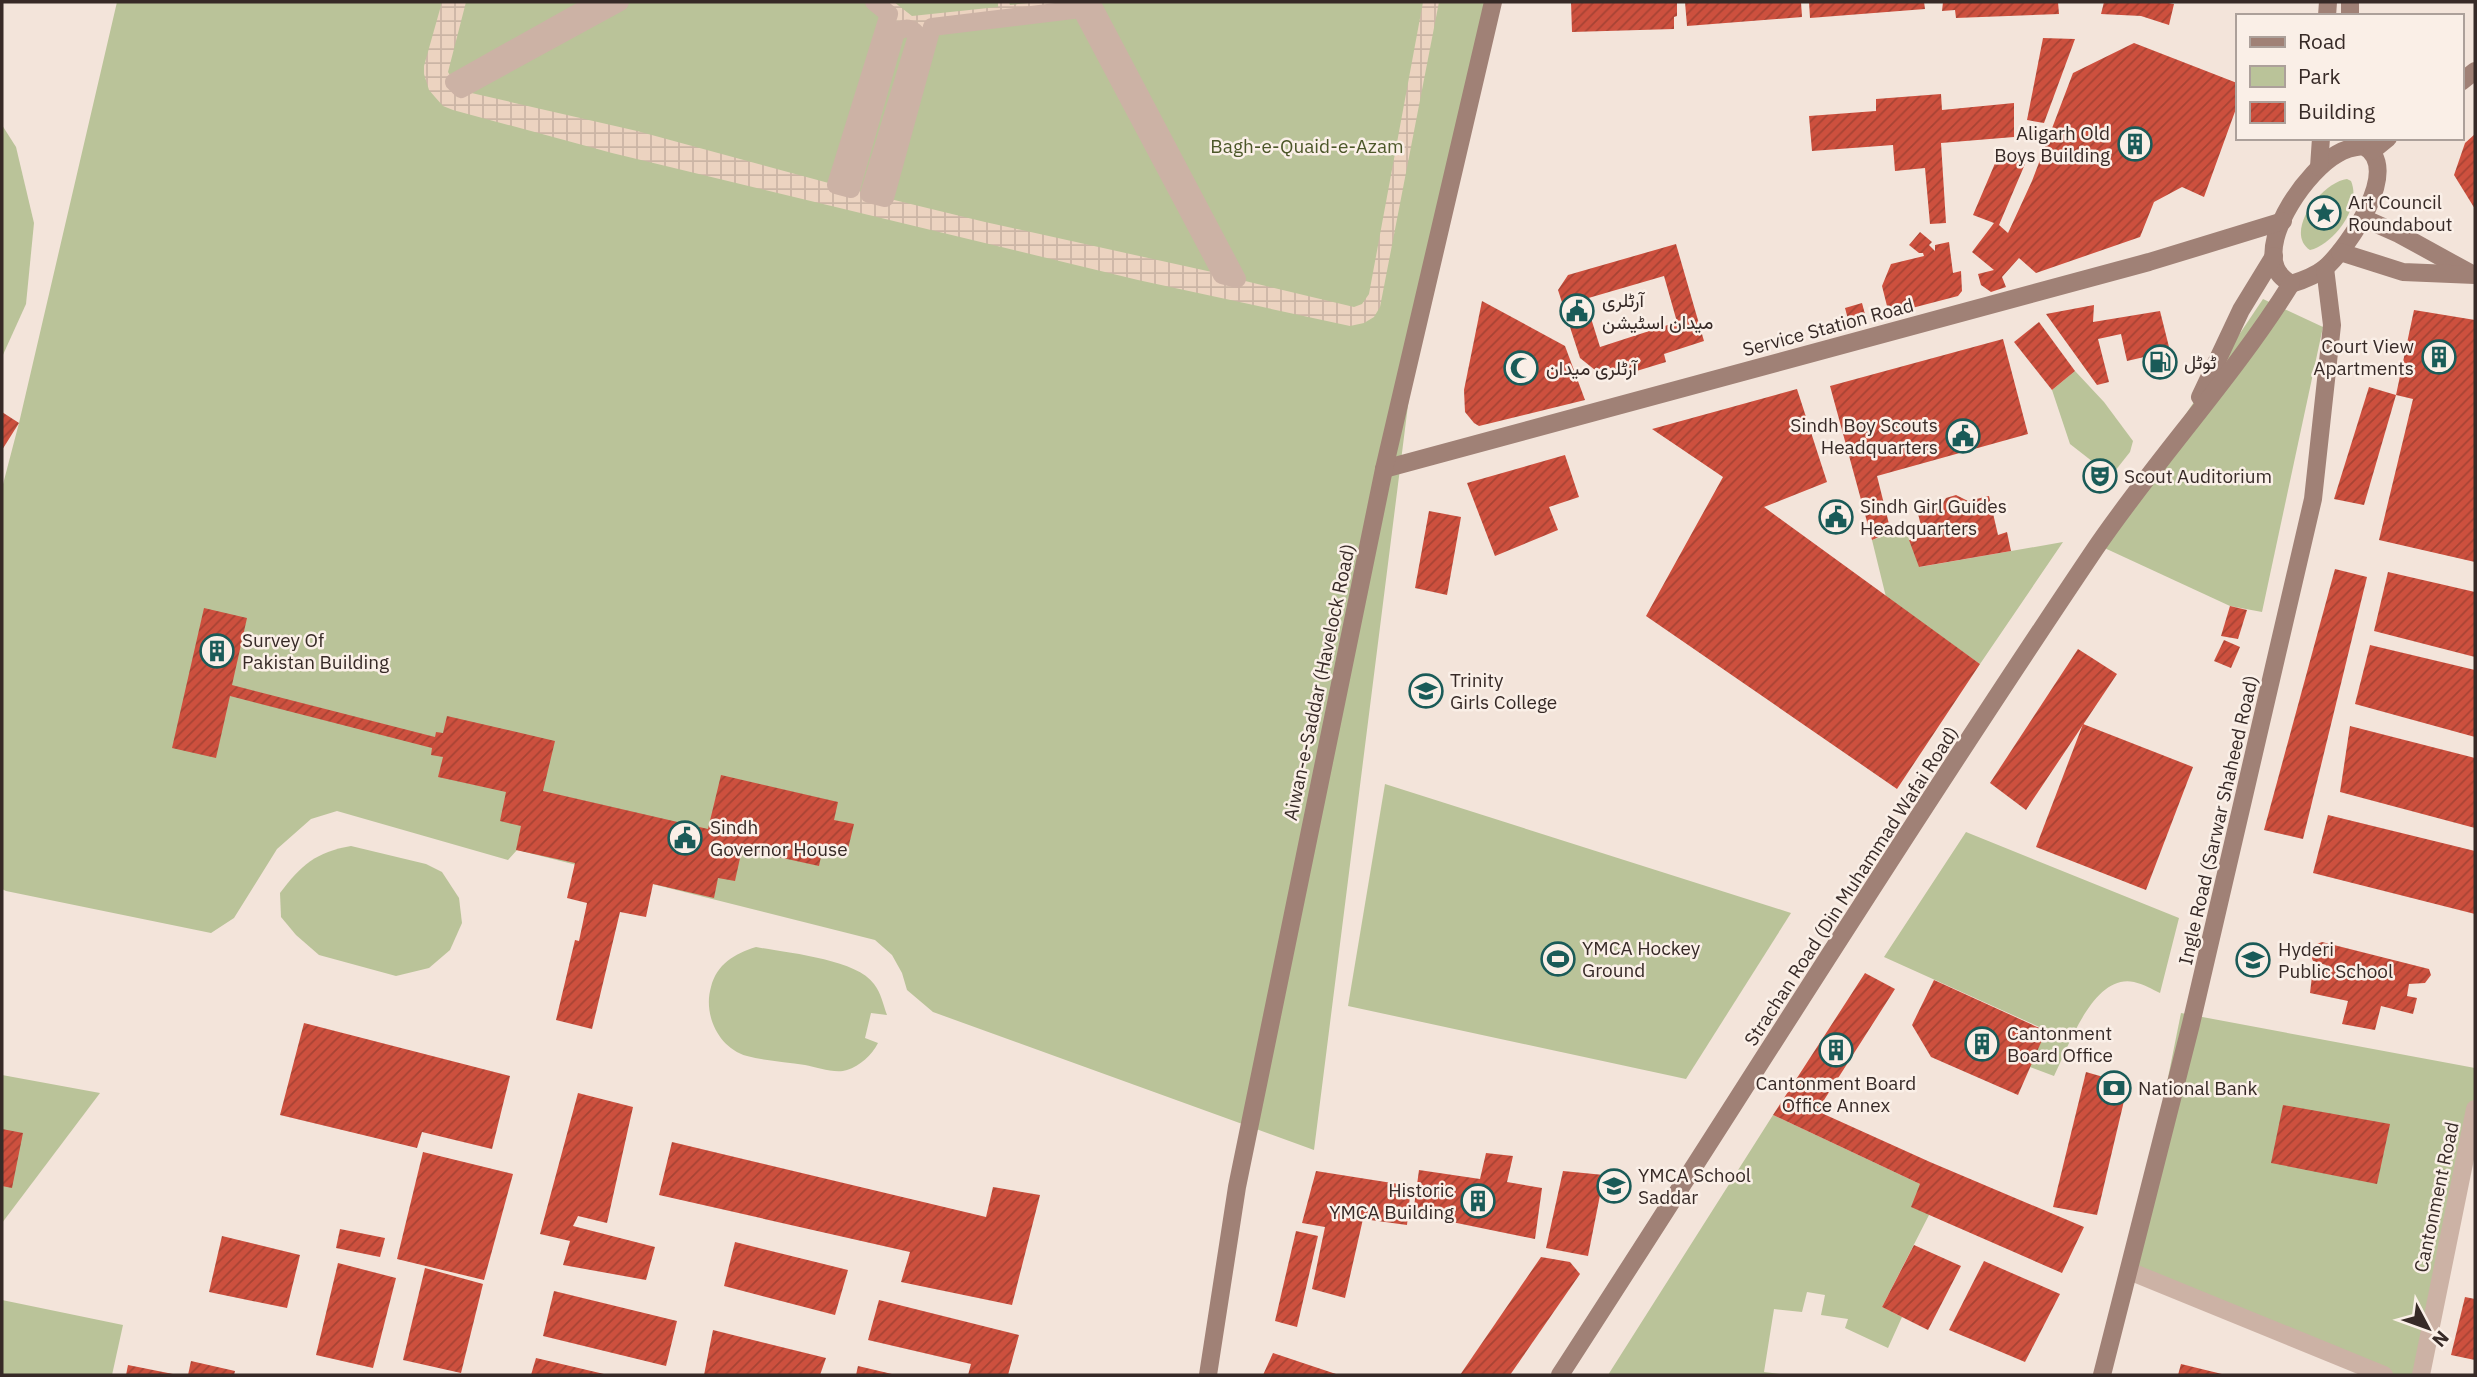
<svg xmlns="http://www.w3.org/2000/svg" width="2477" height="1377" viewBox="0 0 2477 1377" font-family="'IBM Plex Sans',Vazirmatn,sans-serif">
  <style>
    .green { fill: #bac399 }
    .plaza { fill: url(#plaza-grid); fill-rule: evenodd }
    .building { fill: url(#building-hatch); fill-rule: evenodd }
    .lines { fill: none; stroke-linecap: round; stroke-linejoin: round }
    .pedestrian { stroke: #ccb2a5; stroke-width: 18 }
    .minor { stroke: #ccb2a5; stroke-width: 18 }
    .tertiary { stroke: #ccb2a5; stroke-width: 18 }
    .secondary { stroke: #a08176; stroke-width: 18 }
    .labels { text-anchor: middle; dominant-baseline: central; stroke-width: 5; stroke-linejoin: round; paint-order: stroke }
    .poi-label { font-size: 19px; fill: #372a27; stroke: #faefe7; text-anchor: start }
    .park-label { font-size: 19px; fill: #4c5729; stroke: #faefe7 }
    .street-label { font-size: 19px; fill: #372a27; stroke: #faefe7 }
  </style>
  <defs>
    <pattern id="plaza-grid" width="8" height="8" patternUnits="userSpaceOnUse" patternTransform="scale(1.75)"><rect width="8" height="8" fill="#ecd3c0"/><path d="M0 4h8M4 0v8" fill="none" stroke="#cbb5a5"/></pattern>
    <pattern id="building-hatch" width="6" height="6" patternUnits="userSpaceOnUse" patternTransform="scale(1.75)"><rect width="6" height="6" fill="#cd503e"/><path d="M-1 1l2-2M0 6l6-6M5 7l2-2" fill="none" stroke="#a74334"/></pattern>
  </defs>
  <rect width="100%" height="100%" fill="#f3e4da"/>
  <g class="green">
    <path d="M 117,2 L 1489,2 L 1419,318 L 1314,1150 L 933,1012 L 907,990 L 902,973 L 892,955 L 875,940 L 517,850 L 508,860 L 337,811 L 311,819 L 277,849 L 234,918 L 211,933 L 6,891 L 2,889 L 2,488 L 19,423 Z"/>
    <path d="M 2,125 L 16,147 L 34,223 L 26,304 L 2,357 Z"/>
    <path d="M 2347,179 L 2351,181 C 2362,207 2334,244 2310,250 C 2283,232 2322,182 2347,179 Z"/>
    <path d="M 2263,299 L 2323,327 L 2262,612 L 2230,606 L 2098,545 Z"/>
    <path d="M 2075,371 L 2104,402 L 2133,441 L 2130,452 L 2111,476 L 2070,444 L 2052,390 Z"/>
    <path d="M 1905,529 L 1920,567 L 2063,542 L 1980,664 L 1886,597 L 1872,540 Z"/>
    <path d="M 1385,784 L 1791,913 L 1686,1079 L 1348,1006 Z"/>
    <path d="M 1966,832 L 2179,918 L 2160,993 C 2152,989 2143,984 2134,982 C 2093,973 2068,1048 2054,1076 L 2030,1067 L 2046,1030 L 1884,957 Z"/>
    <path d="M 351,846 L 426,864 L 442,872 L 459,898 L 462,923 L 450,950 L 429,968 L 396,976 L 319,955 L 296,935 L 281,917 L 280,893 C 301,865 316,852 351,846 Z"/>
    <path d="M 756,947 C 787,953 856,959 874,984 C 881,993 883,1004 887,1015 L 871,1013 L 865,1038 L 878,1043 C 872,1055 860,1066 847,1070 C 835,1074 817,1067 805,1065 C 786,1062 765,1061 747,1056 C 718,1048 703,1014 711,987 C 717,964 734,954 756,947 Z"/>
    <path d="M 2181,1013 L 2475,1068 L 2475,1109 L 2421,1375 L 2384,1375 L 2129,1271 Z"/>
    <path d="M 2,1075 L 100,1093 L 2,1223 Z"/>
    <path d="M 1773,1115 L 1920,1184 L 1929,1215 L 1882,1307 L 1902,1317 L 1888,1348 L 1845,1328 L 1848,1319 L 1821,1315 L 1825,1295 L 1807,1292 L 1802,1312 L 1774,1309 L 1764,1372 L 1789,1375 L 1608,1375 Z"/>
    <path d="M 2,1300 L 123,1325 L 112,1375 L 2,1375 Z"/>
  </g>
  <path class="plaza" d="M 442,2 L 466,2 L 448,72 L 454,82 L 467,92 L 637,131 L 836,185 L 889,14 L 874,2 L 894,2 L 912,16 L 998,7 L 998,2 L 1009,2 L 1010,5 L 1038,2 L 1091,2 L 1237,279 L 1354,307 L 1362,304 L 1369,294 L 1423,2 L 1439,2 L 1380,307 L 1374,317 L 1364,323 L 1350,326 L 1138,280 L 612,153 L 453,110 L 443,106 L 435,97 L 429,90 L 424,74 L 424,66 ZM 1081,9 L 1221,274 L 985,222 L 886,198 L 932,27 ZM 896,32 L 916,39 L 869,194 L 852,189 Z"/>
  <g class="building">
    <path d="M 1571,2 L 1677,2 L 1677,16 L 1674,17 L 1674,29 L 1572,32 Z"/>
    <path d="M 1685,2 L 1801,2 L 1802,17 L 1687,26 Z"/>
    <path d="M 1809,2 L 1924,2 L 1925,9 L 1810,18 Z"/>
    <path d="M 1943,2 L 2058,2 L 2059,14 L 1956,18 L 1955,10 L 1942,11 Z"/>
    <path d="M 2104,2 L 2163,2 L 2174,4 L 2169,25 L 2141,16 L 2101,14 Z"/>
    <path d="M 2043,38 L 2075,39 L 2044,123 L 2027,120 Z"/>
    <path d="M 2134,43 L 2237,83 L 2237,106 L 2204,197 L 2182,187 L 2154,202 L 2140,237 L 2036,273 L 2019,258 L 2002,277 L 2006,287 L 1991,292 L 1981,285 L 1978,274 L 1994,270 L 1972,252 L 1994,223 L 1973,215 L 1999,154 L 2025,164 L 1999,225 L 2008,233 L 2032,181 L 2073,73 Z"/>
    <path d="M 1941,94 L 1942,110 L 2014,103 L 2014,137 L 1941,143 L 1946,223 L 1930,224 L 1925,168 L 1895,171 L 1893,145 L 1812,151 L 1809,116 L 1876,111 L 1876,99 Z"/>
    <path d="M 2475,134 L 2475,209 L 2454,175 L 2465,143 Z"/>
    <path d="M 1920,232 L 1932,242 L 1929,245 L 1935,251 L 1935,245 L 1949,242 L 1953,273 L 1961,271 L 1962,291 L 1958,296 L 1889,314 L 1882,286 L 1891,264 L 1924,256 L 1923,253 L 1919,253 L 1909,245 Z"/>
    <path d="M 1676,244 L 1704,341 L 1664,354 L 1666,362 L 1630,373 L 1628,365 L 1600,374 L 1580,358 L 1558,290 L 1568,275 ZM 1664,276 L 1677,322 L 1600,347 L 1585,299 Z"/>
    <path d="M 1482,301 L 1565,346 L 1585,400 L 1479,426 L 1474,423 L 1465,412 L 1464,390 Z"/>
    <path d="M 1862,303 L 1866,318 L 1849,323 L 1845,308 Z"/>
    <path d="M 2094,305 L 2093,322 L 2160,311 L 2170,351 L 2127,361 L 2121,334 L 2098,339 L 2109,382 L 2097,385 L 2046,314 Z"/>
    <path d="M 2414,310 L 2475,320 L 2475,562 L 2379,540 L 2413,399 L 2396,395 Z"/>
    <path d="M 2039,322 L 2075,371 L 2052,390 L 2014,342 Z"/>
    <path d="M 2003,339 L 2028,434 L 1877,476 L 1891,532 L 1872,540 L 1830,386 Z"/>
    <path d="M 2369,387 L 2396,395 L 2364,505 L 2334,499 Z"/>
    <path d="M 1797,389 L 1827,482 L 1764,507 L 1980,664 L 1897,789 L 1646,616 L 1723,477 L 1652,429 Z"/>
    <path d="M 2,412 L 19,423 L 2,450 Z"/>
    <path d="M 1565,455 L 1579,497 L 1549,507 L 1558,530 L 1495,556 L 1467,483 Z"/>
    <path d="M 1956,495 L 1968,501 L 1989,496 L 1998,535 L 2007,532 L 2011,551 L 1919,567 L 1909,540 L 1924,537 L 1918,514 L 1940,508 L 1946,498 Z"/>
    <path d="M 1429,511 L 1461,517 L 1447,595 L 1415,588 Z"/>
    <path d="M 2335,569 L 2367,577 L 2303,839 L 2264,830 Z"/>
    <path d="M 2388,572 L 2475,592 L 2475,657 L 2374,631 Z"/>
    <path d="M 2230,606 L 2247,610 L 2238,639 L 2221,636 Z"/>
    <path d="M 204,608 L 247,618 L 232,685 L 435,737 L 436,732 L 443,733 L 447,716 L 555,741 L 543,791 L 708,829 L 721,775 L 838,802 L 834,820 L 854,824 L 847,853 L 823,847 L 819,866 L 742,849 L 735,881 L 718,878 L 714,898 L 653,884 L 646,917 L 620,912 L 592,1029 L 556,1020 L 575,940 L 579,941 L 587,903 L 567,898 L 575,863 L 516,850 L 521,826 L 500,821 L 506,792 L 438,777 L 443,757 L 431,755 L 432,748 L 230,696 L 216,758 L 172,748 Z"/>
    <path d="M 2224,640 L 2240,647 L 2231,668 L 2214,661 Z"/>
    <path d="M 2370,645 L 2475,670 L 2475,737 L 2355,704 Z"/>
    <path d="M 2078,649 L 2117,674 L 2026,810 L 1990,783 Z"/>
    <path d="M 2083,724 L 2193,767 L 2146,890 L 2036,847 Z"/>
    <path d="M 2350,726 L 2475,758 L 2475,828 L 2340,792 Z"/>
    <path d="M 2328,815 L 2475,851 L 2475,914 L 2313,873 Z"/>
    <path d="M 2322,942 L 2429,969 L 2431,975 L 2425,983 L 2409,984 L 2407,996 L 2417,998 L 2413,1014 L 2381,1006 L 2375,1030 L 2342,1024 L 2348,1001 L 2310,993 L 2312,976 L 2324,977 L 2326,965 L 2313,961 L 2311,956 L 2317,944 Z"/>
    <path d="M 1865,973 L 1895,989 L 1817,1111 L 1930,1162 L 2084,1227 L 2062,1273 L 1911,1207 L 1920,1184 L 1773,1115 Z"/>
    <path d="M 1934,980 L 2046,1031 L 2018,1095 L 1931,1057 L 1912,1025 Z"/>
    <path d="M 304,1023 L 510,1076 L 492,1149 L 422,1132 L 417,1148 L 280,1115 Z"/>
    <path d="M 2086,1072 L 2128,1084 L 2097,1215 L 2053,1207 Z"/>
    <path d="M 578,1093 L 633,1107 L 607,1223 L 578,1216 L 573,1226 L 655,1247 L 646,1280 L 563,1265 L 570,1241 L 540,1234 Z"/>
    <path d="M 2283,1105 L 2390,1124 L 2377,1184 L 2271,1163 Z"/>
    <path d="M 2,1129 L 23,1133 L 12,1188 L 2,1186 Z"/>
    <path d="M 672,1142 L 986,1217 L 993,1187 L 1040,1195 L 1012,1305 L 901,1282 L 910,1252 L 659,1195 Z"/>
    <path d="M 423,1152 L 513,1174 L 484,1280 L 397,1259 Z"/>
    <path d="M 1486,1153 L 1513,1156 L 1507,1182 L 1542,1188 L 1535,1239 L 1413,1214 L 1419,1170 L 1480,1179 Z"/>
    <path d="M 1316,1171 L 1411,1186 L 1407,1225 L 1363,1219 L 1345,1298 L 1312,1289 L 1325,1227 L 1302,1223 Z"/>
    <path d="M 1563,1171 L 1604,1175 L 1588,1256 L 1546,1248 Z"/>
    <path d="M 340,1229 L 385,1238 L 380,1257 L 336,1248 Z"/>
    <path d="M 1296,1231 L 1318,1236 L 1297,1327 L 1275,1321 Z"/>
    <path d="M 222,1236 L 300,1255 L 287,1308 L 209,1292 Z"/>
    <path d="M 735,1242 L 848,1270 L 835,1315 L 724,1286 Z"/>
    <path d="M 1914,1245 L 1961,1266 L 1928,1330 L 1882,1307 Z"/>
    <path d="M 1541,1257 L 1570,1262 L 1580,1274 L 1510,1375 L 1460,1375 Z"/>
    <path d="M 1984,1261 L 2060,1294 L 2025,1362 L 1949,1330 Z"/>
    <path d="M 338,1263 L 396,1278 L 373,1368 L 316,1355 Z"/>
    <path d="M 425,1268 L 483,1284 L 461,1373 L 403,1360 Z"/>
    <path d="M 554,1291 L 677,1321 L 666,1366 L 543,1336 Z"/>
    <path d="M 2465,1297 L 2475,1299 L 2475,1360 L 2451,1355 Z"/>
    <path d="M 879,1300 L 1019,1335 L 1008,1375 L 968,1375 L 971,1364 L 868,1340 Z"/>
    <path d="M 713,1330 L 826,1358 L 820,1375 L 704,1375 Z"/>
    <path d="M 1273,1353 L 1339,1375 L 1263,1375 Z"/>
    <path d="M 536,1358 L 604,1374 L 604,1375 L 531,1375 Z"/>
    <path d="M 191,1361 L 235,1371 L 234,1375 L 188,1375 Z"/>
    <path d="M 2181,1364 L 2222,1374 L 2221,1375 L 2178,1375 Z"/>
    <path d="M 128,1365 L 173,1374 L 173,1375 L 126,1375 Z"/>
    <path d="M 858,1366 L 892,1374 L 892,1375 L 856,1375 Z"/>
  </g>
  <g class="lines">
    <g class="pedestrian">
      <path d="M 597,2 L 454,82 L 461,89 L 620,2"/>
      <path d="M 874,2 L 889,14 L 836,185 L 851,189 L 896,32 C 904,28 908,27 915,32 L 916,39 L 869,194 L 885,198 L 932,27 L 1081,9 L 1222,275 L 1237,279 L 1091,2"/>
    </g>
    <path class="minor" d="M 2421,1375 L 2475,1109"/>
    <path class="tertiary" d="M 2129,1271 L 2384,1375"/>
    <g class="secondary">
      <path d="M 2327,16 L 2328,2"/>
      <path d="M 2350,16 L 2350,2"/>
      <path d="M 2461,82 L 2475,71"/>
      <path d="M 2363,146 C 2404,166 2348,248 2325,268 C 2315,276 2304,280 2291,284 C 2285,280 2279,276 2276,268 C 2262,234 2308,170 2337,154 C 2345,149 2353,147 2363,146 Z"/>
      <path d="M 2372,151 L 2388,138"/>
      <path d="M 2319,167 L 2321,138"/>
      <path d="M 2363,218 L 2399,234 L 2470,273"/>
      <path d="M 2340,252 L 2403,272 L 2475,275"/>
      <path d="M 2200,397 L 2241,310 L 2274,256"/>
      <path d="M 1384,469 L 2149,262 L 2283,221"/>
      <path d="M 1208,1375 L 1237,1187 L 1384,469 L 1493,2"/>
      <path d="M 1560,1375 C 1738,1100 1912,821 2095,549 C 2157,458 2233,377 2291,284"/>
      <path d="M 2102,1375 L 2191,1024 L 2313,499 L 2332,325 L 2325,268"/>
    </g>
  </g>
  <defs>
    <symbol id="building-ring" viewBox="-11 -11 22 22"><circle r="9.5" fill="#faefe7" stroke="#1a5b58" stroke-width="1.5"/><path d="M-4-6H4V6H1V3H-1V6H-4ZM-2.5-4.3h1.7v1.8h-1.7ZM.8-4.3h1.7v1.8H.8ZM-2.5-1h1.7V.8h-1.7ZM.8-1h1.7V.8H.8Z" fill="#1a5b58"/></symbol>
    <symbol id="sight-ring" viewBox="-11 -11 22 22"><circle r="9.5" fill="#faefe7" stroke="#1a5b58" stroke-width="1.5"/><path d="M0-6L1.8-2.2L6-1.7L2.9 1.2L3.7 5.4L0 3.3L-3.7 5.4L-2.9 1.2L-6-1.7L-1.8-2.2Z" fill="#1a5b58"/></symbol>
    <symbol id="civic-ring" viewBox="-11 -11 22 22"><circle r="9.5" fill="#faefe7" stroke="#1a5b58" stroke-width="1.5"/><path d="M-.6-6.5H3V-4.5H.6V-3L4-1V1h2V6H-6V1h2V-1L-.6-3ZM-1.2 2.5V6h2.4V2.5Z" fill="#1a5b58"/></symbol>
    <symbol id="fuel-ring" viewBox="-11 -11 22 22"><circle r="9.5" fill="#faefe7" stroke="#1a5b58" stroke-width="1.5"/><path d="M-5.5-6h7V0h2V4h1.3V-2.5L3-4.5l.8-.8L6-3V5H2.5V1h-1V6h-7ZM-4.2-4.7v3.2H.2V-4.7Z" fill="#1a5b58"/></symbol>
    <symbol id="mosque-ring" viewBox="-11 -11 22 22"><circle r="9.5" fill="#faefe7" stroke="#1a5b58" stroke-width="1.5"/><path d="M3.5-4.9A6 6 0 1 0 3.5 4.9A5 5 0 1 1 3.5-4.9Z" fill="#1a5b58"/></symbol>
    <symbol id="theatre-ring" viewBox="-11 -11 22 22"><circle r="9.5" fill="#faefe7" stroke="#1a5b58" stroke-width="1.5"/><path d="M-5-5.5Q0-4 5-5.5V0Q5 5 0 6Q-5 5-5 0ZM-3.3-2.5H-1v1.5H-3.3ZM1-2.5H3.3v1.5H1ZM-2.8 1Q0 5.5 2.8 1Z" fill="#1a5b58"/></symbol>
    <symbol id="university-ring" viewBox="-11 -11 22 22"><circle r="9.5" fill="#faefe7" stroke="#1a5b58" stroke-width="1.5"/><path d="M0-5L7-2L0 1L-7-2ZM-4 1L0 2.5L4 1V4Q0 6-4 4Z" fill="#1a5b58"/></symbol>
    <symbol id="stadium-ring" viewBox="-11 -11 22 22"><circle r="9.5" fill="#faefe7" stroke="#1a5b58" stroke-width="1.5"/><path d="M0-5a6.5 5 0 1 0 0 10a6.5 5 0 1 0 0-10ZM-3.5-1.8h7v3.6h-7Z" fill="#1a5b58"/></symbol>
    <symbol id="school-ring" viewBox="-11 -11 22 22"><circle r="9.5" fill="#faefe7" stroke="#1a5b58" stroke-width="1.5"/><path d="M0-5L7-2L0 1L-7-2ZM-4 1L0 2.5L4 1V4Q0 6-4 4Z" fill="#1a5b58"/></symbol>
    <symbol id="bank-ring" viewBox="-11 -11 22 22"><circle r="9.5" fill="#faefe7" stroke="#1a5b58" stroke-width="1.5"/><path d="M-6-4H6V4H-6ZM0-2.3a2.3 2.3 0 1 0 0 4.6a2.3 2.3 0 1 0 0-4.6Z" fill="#1a5b58"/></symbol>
  </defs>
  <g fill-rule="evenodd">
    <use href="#building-ring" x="2116" y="125" width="38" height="38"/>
    <use href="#sight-ring" x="2305" y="194" width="38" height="38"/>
    <use href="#civic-ring" x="1558" y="292" width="38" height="38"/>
    <use href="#building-ring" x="2420" y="338" width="38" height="38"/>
    <use href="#fuel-ring" x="2141" y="343" width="38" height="38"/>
    <use href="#mosque-ring" x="1502" y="349" width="38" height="38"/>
    <use href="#civic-ring" x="1944" y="417" width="38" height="38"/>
    <use href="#theatre-ring" x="2081" y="457" width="38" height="38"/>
    <use href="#civic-ring" x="1817" y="498" width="38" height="38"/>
    <use href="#building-ring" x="198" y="632" width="38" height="38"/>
    <use href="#university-ring" x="1407" y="672" width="38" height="38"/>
    <use href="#civic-ring" x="666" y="819" width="38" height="38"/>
    <use href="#stadium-ring" x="1539" y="940" width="38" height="38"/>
    <use href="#school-ring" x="2234" y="941" width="38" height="38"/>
    <use href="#building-ring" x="1963" y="1025" width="38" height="38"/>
    <use href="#building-ring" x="1817" y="1031" width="38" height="38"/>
    <use href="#bank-ring" x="2095" y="1069" width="38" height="38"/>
    <use href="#school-ring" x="1595" y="1167" width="38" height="38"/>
    <use href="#building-ring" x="1459" y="1182" width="38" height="38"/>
  </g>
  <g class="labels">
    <g class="poi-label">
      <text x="2110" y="133" text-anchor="end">Aligarh Old<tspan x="2110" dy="22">Boys Building</tspan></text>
      <text x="2348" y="202">Art Council<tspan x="2348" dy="22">Roundabout</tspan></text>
      <text x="1602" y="300">آرٹلری<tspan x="1602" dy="22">میدان اسٹیشن</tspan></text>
      <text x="2414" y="346" text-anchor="end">Court View<tspan x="2414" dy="22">Apartments</tspan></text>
      <text x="2184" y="362">ٹوٹل</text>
      <text x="1546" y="368">آرٹلری میدان</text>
      <text x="1938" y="425" text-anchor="end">Sindh Boy Scouts<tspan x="1938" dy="22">Headquarters</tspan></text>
      <text x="2124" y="476">Scout Auditorium</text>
      <text x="1860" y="506">Sindh Girl Guides<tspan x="1860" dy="22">Headquarters</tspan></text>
      <text x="242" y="640">Survey Of<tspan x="242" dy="22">Pakistan Building</tspan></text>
      <text x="1450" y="680">Trinity<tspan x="1450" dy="22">Girls College</tspan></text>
      <text x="710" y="827">Sindh<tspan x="710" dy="22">Governor House</tspan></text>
      <text x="1582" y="948">YMCA Hockey<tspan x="1582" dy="22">Ground</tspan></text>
      <text x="2278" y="949">Hyderi<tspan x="2278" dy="22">Public School</tspan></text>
      <text x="2007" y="1033">Cantonment<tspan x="2007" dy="22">Board Office</tspan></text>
      <text x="1836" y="1083" text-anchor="middle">Cantonment Board<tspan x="1836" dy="22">Office Annex</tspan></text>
      <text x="2138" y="1088">National Bank</text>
      <text x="1638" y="1175">YMCA School<tspan x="1638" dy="22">Saddar</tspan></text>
      <text x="1454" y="1190" text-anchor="end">Historic<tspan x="1454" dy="22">YMCA Building</tspan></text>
    </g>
    <g class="park-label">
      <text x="1307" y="146">Bagh-e-Quaid-e-Azam</text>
    </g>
    <g class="street-label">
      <text transform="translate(1828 327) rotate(-15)">Service Station Road</text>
      <text transform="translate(1319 682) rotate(-78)">Aiwan-e-Saddar (Havelock Road)</text>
      <text transform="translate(2218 820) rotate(-77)">Ingle Road (Sarwar Shaheed Road)</text>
      <text transform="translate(1851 886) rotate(-57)">Strachan Road (Din Muhammad Wafai Road)</text>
      <text transform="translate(2436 1197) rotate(-78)">Cantonment Road</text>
    </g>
  </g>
  <rect width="2477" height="1377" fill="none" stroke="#372a27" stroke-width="7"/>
  <rect x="2236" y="14" width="228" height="126" fill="#faefe7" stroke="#aca09a" stroke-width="2"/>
  <rect x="2250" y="37" width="35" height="10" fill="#a08176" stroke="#aca09a" stroke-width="2"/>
  <text x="2298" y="49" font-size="21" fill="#372a27">Road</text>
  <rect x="2250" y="66" width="35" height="21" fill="#bac399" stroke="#aca09a" stroke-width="2"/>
  <text x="2298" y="84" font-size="21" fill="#372a27">Park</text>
  <rect x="2250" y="102" width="35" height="21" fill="url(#building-hatch)" stroke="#aca09a" stroke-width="2"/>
  <text x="2298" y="119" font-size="21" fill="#372a27">Building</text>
  <g transform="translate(2428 1328) rotate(131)" stroke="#faefe7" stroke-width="5" paint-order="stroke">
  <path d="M0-5L12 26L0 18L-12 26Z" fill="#372a27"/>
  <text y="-10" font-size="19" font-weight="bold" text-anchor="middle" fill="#372a27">N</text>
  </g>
</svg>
